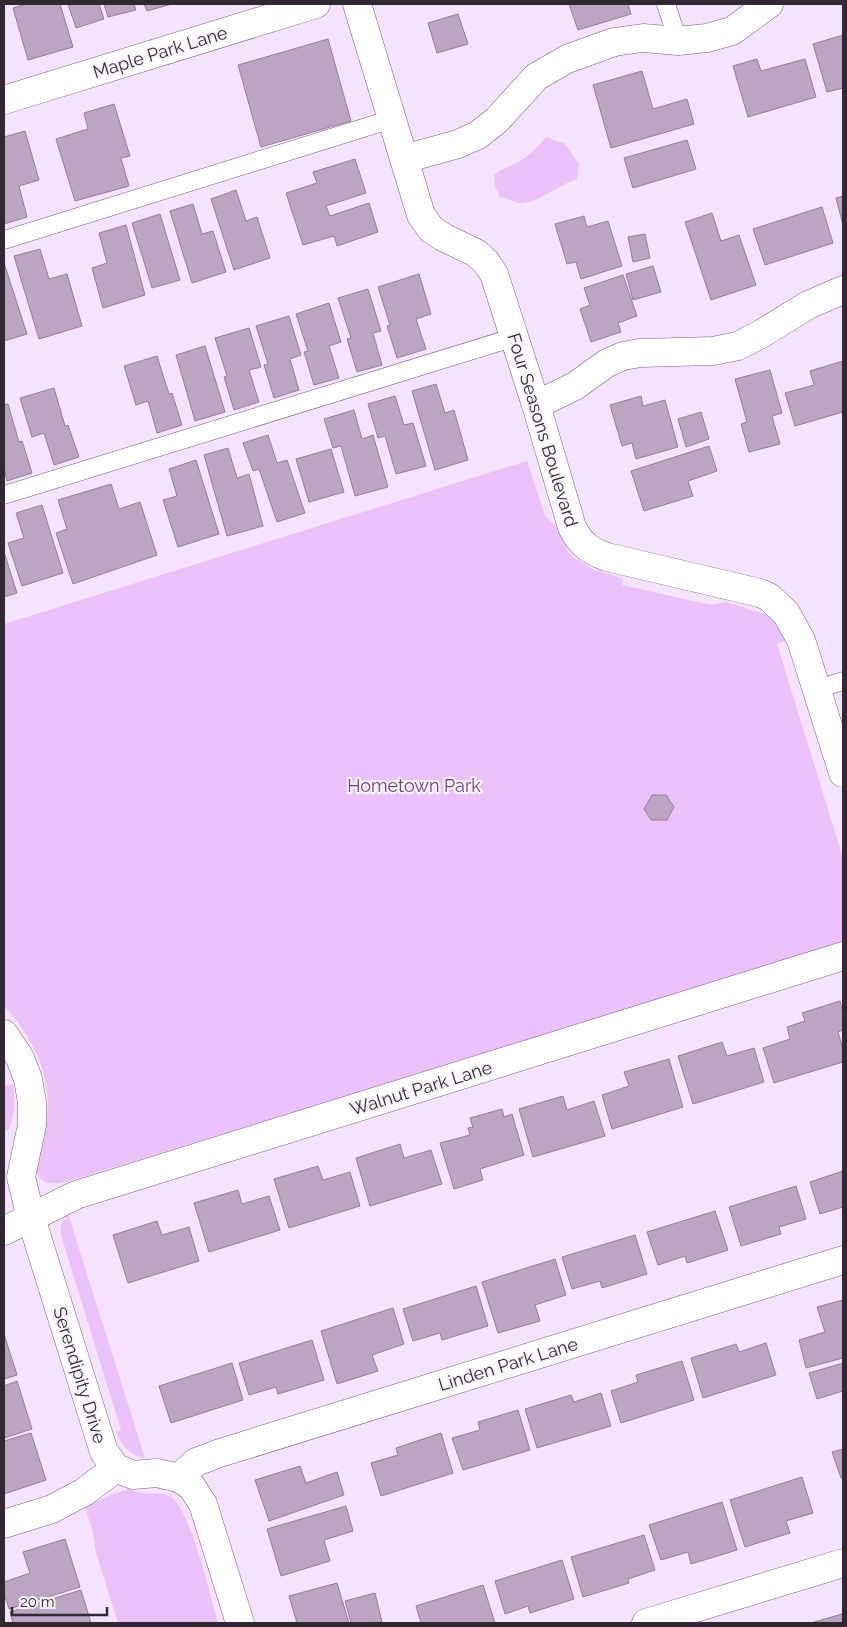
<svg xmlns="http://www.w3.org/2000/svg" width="847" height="1627" viewBox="0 0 847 1627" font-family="Raleway,sans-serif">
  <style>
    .green { fill: #eac1f8 }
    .building { fill: #bba5c3; stroke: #947e9b }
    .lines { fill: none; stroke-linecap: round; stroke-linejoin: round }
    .lane-casing { stroke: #745f7b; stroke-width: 19 }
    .street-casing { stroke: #745f7b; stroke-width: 29 }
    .lane { stroke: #fff; stroke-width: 18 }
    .street { stroke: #fff; stroke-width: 28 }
    .labels { text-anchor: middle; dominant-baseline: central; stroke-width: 4.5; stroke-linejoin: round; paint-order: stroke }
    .street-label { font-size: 18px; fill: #312834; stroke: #faf5fc }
    .park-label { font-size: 18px; fill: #78368d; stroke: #faf5fc }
  </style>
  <rect width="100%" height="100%" fill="#f5e2fc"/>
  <g class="green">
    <path d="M 546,137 L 565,144 L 579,164 L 577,179 C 557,185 540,203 519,203 C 513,202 506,198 500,197 L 495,186 L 494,175 C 502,168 510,167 519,162 C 530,155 538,147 546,137 Z"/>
    <path d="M 527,461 L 545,516 L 558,528 L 565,546 L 570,555 L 592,569 L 623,579 L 622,585 L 711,605 L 726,602 L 772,616 L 781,631 L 784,641 L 777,644 L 843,858 L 843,943 L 66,1182 C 51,1184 42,1186 35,1169 C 40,1148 48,1124 48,1101 C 47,1066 28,1031 4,1006 L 4,624 Z"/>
    <path d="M 13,1084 C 15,1100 15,1117 8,1131 L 4,1129 L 4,1087 Z"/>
    <path d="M 68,1214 L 145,1458 C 130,1456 122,1445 116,1432 L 121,1430 L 61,1235 L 61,1225 Z"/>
    <path d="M 129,1489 C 142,1497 159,1490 171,1497 C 190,1508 211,1599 218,1623 L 118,1623 L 96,1553 L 93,1532 L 85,1507 L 108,1496 Z"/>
  </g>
  <g class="building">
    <path d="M 26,4 L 60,4 L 73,47 L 28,60 L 13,8 Z"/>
    <path d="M 68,4 L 99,4 L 104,19 L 76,28 Z"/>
    <path d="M 104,4 L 134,4 L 136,10 L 108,17 Z"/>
    <path d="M 144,4 L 172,4 L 147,11 Z"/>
    <path d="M 569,4 L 628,4 L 631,14 L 578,30 Z"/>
    <path d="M 458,14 L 468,44 L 437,53 L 428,23 Z"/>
    <path d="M 843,35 L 843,88 L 827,92 L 813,44 Z"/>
    <path d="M 328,39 L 351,121 L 261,147 L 238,65 Z"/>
    <path d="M 757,59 L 761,71 L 805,59 L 816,97 L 748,117 L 733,66 Z"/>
    <path d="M 642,71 L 653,109 L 687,99 L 694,124 L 611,148 L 593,85 Z"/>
    <path d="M 114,104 L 130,156 L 121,158 L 129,186 L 75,201 L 56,139 L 88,129 L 84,113 Z"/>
    <path d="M 25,131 L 39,180 L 19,186 L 27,217 L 4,224 L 4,137 Z"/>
    <path d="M 687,140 L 696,169 L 633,188 L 624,158 Z"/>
    <path d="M 355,159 L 366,193 L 326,206 L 330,216 L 369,203 L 378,232 L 337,246 L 334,236 L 303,245 L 286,193 L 317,183 L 313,172 Z"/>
    <path d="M 236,190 L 246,221 L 257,217 L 270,258 L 234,270 L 211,199 Z"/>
    <path d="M 843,196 L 843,225 L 836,198 Z"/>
    <path d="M 193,204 L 202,234 L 213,231 L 226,272 L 192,283 L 170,211 Z"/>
    <path d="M 822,207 L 833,243 L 765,265 L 753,229 Z"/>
    <path d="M 712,213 L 721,241 L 739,235 L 756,285 L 711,300 L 685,222 Z"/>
    <path d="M 160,214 L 180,280 L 152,288 L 132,223 Z"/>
    <path d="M 584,216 L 587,227 L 608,221 L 622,266 L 581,279 L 576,262 L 567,264 L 555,224 Z"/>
    <path d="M 126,225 L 145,295 L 103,308 L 92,268 L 107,263 L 99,233 Z"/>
    <path d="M 645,234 L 650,258 L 633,262 L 628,237 Z"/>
    <path d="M 40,249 L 49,279 L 67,274 L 82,326 L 39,339 L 14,256 Z"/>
    <path d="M 4,263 L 27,334 L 4,341 Z"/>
    <path d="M 653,266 L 661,292 L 633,300 L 626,274 Z"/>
    <path d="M 419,274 L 431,314 L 416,319 L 426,349 L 397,358 L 387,326 L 390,325 L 378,287 Z"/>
    <path d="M 623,275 L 637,316 L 618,323 L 621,332 L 591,342 L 580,309 L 590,305 L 584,288 Z"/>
    <path d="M 368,289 L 381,331 L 373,333 L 382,365 L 357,372 L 347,339 L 351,338 L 338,298 Z"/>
    <path d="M 329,303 L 341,342 L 329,346 L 339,378 L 314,385 L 304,352 L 308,351 L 296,314 Z"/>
    <path d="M 289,316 L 301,355 L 290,359 L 299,390 L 274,398 L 264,365 L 268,364 L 256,326 Z"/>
    <path d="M 249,328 L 261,367 L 249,370 L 259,402 L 234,410 L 224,377 L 227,376 L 215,338 Z"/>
    <path d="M 205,346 L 225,412 L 195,421 L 176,355 Z"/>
    <path d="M 157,356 L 169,394 L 172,393 L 182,425 L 157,433 L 148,401 L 136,405 L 124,366 Z"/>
    <path d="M 843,361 L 843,412 L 795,426 L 785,393 L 814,385 L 810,371 Z"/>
    <path d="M 770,370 L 782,413 L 772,416 L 780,444 L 749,452 L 741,424 L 747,422 L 735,379 Z"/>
    <path d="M 436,384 L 445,413 L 454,410 L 468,460 L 435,470 L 412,391 Z"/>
    <path d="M 54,388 L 65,426 L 68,425 L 79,457 L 54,465 L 44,433 L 32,437 L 20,398 Z"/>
    <path d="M 395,396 L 404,425 L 413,423 L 426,466 L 396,474 L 385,436 L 378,438 L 368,404 Z"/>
    <path d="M 641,396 L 643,406 L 665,400 L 678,447 L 636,459 L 632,443 L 622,446 L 610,405 Z"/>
    <path d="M 8,404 L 19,442 L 22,441 L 32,473 L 7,481 L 4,468 L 4,405 Z"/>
    <path d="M 354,410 L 362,439 L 373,435 L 388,487 L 355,496 L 341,446 L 333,448 L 324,419 Z"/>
    <path d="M 701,412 L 709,439 L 686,447 L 678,419 Z"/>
    <path d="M 268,435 L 277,463 L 287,460 L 305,513 L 277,522 L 259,469 L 253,471 L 243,443 Z"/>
    <path d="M 709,446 L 717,471 L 688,481 L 693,496 L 644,511 L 631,471 Z"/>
    <path d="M 228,448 L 237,478 L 249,474 L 263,526 L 227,536 L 204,455 Z"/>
    <path d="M 331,449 L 344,492 L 309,502 L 296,459 Z"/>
    <path d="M 196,460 L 219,534 L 178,547 L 163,500 L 177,496 L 169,469 Z"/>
    <path d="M 111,484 L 119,509 L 140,502 L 157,555 L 73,584 L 56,533 L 67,529 L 58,500 Z"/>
    <path d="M 42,505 L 63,573 L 22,586 L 8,543 L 24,538 L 16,513 Z"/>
    <path d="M 4,552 L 17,593 L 4,597 Z"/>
    <path d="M 652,795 L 666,795 L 674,807 L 667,820 L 651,820 L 644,809 Z"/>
    <path d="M 840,1001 L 843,1013 L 843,1030 L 838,1032 L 843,1049 L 843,1062 L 774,1083 L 763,1048 L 790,1039 L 787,1027 L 805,1021 L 802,1013 Z"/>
    <path d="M 722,1042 L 727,1056 L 754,1048 L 764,1082 L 693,1104 L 678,1056 Z"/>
    <path d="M 669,1059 L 683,1107 L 612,1129 L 602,1095 L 629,1086 L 624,1072 Z"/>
    <path d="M 563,1096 L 567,1110 L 594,1101 L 605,1136 L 533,1157 L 519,1109 Z"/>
    <path d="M 502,1109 L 504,1117 L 512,1114 L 524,1155 L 480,1169 L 483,1180 L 454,1189 L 440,1143 L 470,1135 L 468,1128 L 473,1127 L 470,1118 Z"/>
    <path d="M 400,1144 L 404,1158 L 431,1150 L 442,1184 L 370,1206 L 356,1158 Z"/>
    <path d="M 318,1166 L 323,1180 L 350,1172 L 360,1206 L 289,1228 L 274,1179 Z"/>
    <path d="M 843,1171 L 843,1207 L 820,1214 L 810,1182 Z"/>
    <path d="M 796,1186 L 806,1219 L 779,1227 L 781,1234 L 741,1246 L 729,1207 Z"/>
    <path d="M 238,1190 L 242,1204 L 269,1196 L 280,1230 L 209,1252 L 194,1203 Z"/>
    <path d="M 715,1211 L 728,1250 L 687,1263 L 685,1256 L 658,1265 L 647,1232 Z"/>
    <path d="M 157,1221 L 162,1235 L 189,1227 L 199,1261 L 128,1283 L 113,1235 Z"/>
    <path d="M 635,1235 L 647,1274 L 602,1288 L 600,1281 L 572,1289 L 562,1257 Z"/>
    <path d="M 555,1259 L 566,1295 L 535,1305 L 540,1321 L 498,1333 L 482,1282 Z"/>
    <path d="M 476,1286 L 488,1326 L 442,1340 L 440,1333 L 413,1341 L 403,1309 Z"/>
    <path d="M 843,1300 L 843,1358 L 806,1368 L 799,1340 L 825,1332 L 817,1307 Z"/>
    <path d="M 393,1308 L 404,1344 L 372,1355 L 378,1371 L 337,1384 L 321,1331 Z"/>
    <path d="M 4,1334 L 17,1375 L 4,1379 Z"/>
    <path d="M 312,1340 L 324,1380 L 278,1394 L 276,1387 L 249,1395 L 239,1363 Z"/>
    <path d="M 766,1343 L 776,1375 L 703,1398 L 691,1358 L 736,1344 L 739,1352 Z"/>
    <path d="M 682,1361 L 694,1400 L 621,1423 L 611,1391 L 638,1382 L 636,1375 Z"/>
    <path d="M 232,1363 L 243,1400 L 171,1423 L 159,1386 Z"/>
    <path d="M 843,1363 L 843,1391 L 817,1399 L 809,1373 Z"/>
    <path d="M 17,1381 L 32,1429 L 4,1438 L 4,1386 Z"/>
    <path d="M 601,1393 L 611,1426 L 537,1448 L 525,1409 L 571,1395 L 574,1402 Z"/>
    <path d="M 518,1410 L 530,1450 L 463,1470 L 452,1438 L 480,1430 L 478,1422 Z"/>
    <path d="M 31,1433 L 46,1480 L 4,1494 L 4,1441 Z"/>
    <path d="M 441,1433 L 453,1473 L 381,1496 L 371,1463 L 398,1455 L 396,1448 Z"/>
    <path d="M 843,1449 L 843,1477 L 841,1478 L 832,1452 Z"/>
    <path d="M 300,1466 L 306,1483 L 337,1472 L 344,1495 L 269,1521 L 255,1480 Z"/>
    <path d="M 802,1477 L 813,1513 L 786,1521 L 790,1533 L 745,1547 L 730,1500 Z"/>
    <path d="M 722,1502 L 737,1550 L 691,1564 L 688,1552 L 661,1560 L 649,1525 Z"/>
    <path d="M 346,1506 L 353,1531 L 324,1540 L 330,1561 L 281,1576 L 267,1529 Z"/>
    <path d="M 644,1535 L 655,1570 L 628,1579 L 629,1583 L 583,1597 L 571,1557 Z"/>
    <path d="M 65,1539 L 80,1587 L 9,1609 L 4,1593 L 4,1582 L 30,1573 L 23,1552 Z"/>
    <path d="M 562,1560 L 574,1599 L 530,1613 L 528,1606 L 505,1614 L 495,1581 Z"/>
    <path d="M 337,1583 L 349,1623 L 297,1623 L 289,1596 Z"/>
    <path d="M 483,1585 L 495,1623 L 421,1623 L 416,1606 Z"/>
    <path d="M 81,1590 L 91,1623 L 13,1623 L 10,1612 Z"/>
    <path d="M 375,1593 L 382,1622 L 351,1623 L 345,1601 Z"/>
    <path d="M 842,1614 L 843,1623 L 811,1623 Z"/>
  </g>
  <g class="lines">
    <defs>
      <g id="lane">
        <path d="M 666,4 L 678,41"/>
        <path d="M 4,240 L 392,119"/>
        <path d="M 4,495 L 515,337"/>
        <path d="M 817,689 L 843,681"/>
      </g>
      <g id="street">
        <path d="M 357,4 L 421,215 L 431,229 L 443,237 L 476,253 L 486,262 L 494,274 L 536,405 L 572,527 C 580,544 590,551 607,557 L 760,593 L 769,597 L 786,613 L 801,640 L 843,773"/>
        <path d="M 4,100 L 316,4"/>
        <path d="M 404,159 L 458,144 L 478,135 L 497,120 L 536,77 L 567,59 L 614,42 L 643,38 L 678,41 L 707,38 L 732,31 L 769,4"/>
        <path d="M 536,405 L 575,386 L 607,363 L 623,356 L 640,353 L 713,351 L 738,346 L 761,334 L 808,305 L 843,290"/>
        <path d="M 4,1034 L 20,1058 L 28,1079 L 32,1102 L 32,1125 L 21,1177 L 31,1218 L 104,1452 L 116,1468 L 133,1475 L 157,1473 L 179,1478 L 192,1487 L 203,1504 L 240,1623"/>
        <path d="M 4,1231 L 76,1195 L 843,956"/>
        <path d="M 179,1478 L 196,1462 L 220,1453 L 843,1260"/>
        <path d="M 4,1524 L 52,1509 L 84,1492 L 116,1468"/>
        <path d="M 646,1623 L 843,1563"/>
      </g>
    </defs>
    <use href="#lane" class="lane-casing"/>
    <use href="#street" class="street-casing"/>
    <use href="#lane" class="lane"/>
    <use href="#street" class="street"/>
  </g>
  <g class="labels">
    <g class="street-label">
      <text transform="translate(160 52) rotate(-17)">Maple Park Lane</text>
      <text transform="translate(543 430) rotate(73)">Four Seasons Boulevard</text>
      <text transform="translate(421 1088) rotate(-17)">Walnut Park Lane</text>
      <text transform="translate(508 1364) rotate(-17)">Linden Park Lane</text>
      <text transform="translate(80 1375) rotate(73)">Serendipity Drive</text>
    </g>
    <g class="park-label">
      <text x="414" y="785">Hometown Park</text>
    </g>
  </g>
  <rect width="847" height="1627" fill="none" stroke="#312834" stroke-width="10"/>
  <path d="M12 1607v8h95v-8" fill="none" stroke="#312834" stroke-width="2.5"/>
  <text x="20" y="1607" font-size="15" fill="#312834" stroke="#faf5fc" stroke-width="4" paint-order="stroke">20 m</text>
</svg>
